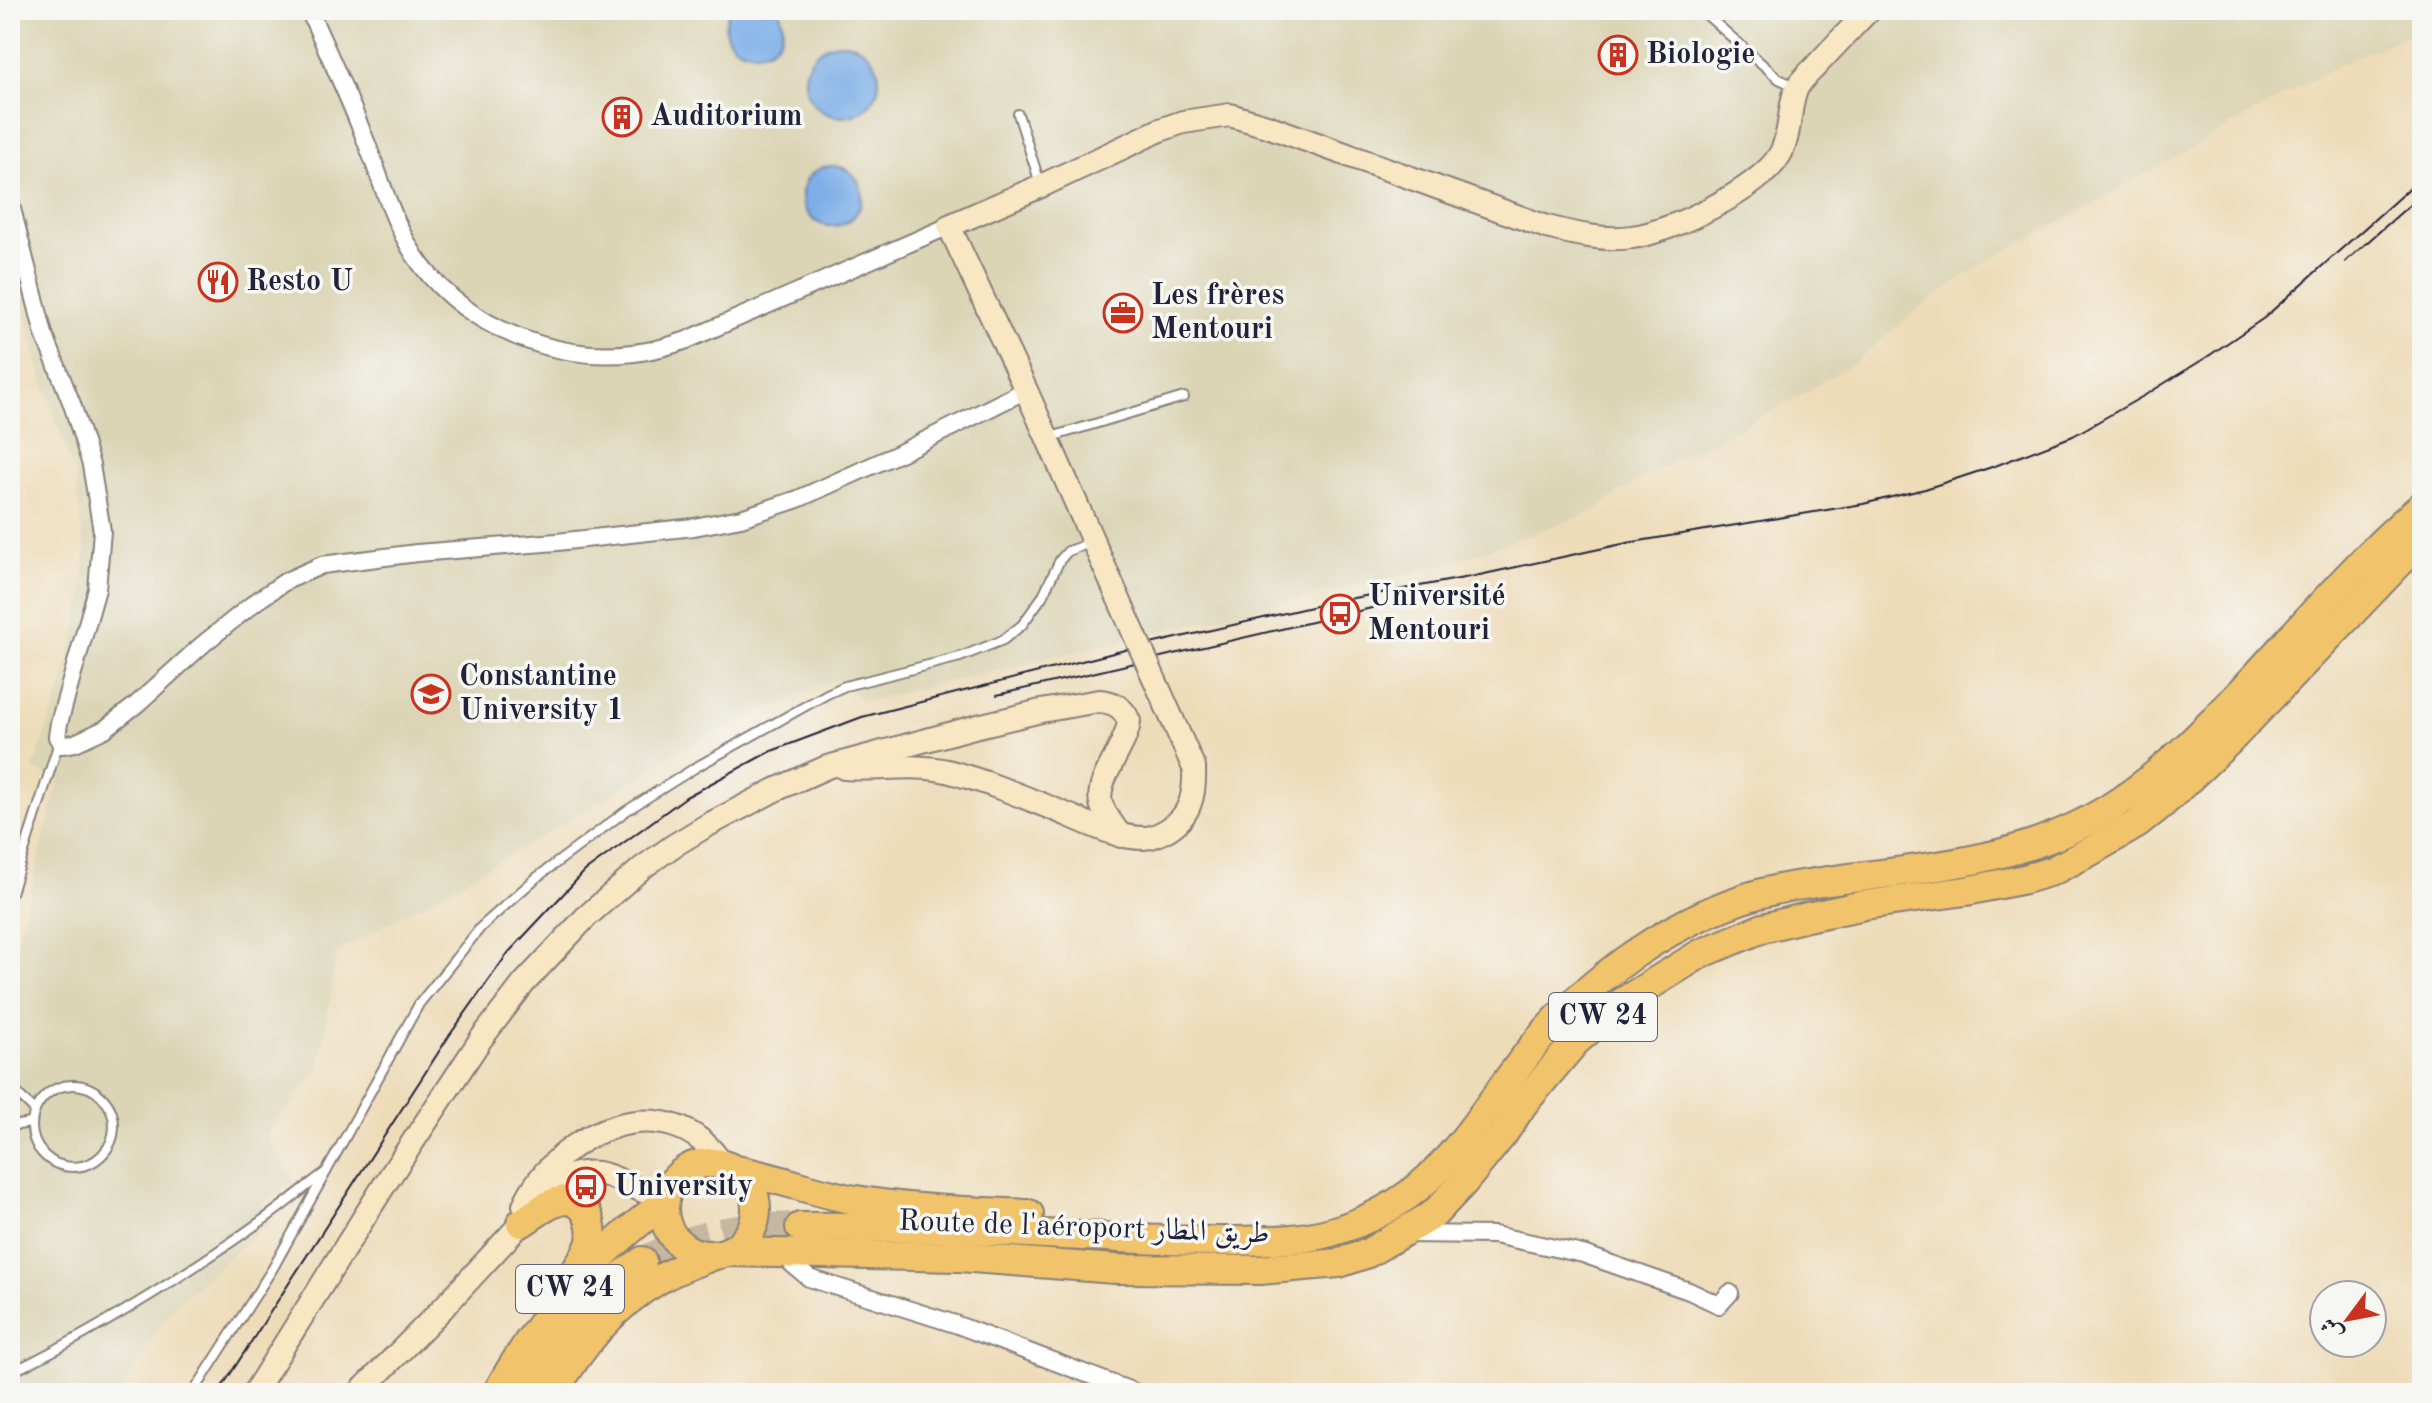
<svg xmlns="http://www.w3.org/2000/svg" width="2432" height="1403" viewBox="0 0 2432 1403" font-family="'Old Standard TT',Amiri,serif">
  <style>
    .built { fill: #dbd4b5 }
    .water { fill: #7caee8; stroke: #4f6892; stroke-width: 2 }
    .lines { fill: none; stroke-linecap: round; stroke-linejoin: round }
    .highway-tunnel { stroke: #c5b7a0; stroke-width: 28; stroke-dasharray: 28 14; stroke-linecap: butt }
    .lane-casing { stroke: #887f7a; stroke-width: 12 }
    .street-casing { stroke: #887f7a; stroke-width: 20 }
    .secondary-casing { stroke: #887f7a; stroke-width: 26 }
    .highway-casing { stroke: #887f7a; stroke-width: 32 }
    .lane { stroke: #fff; stroke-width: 8 }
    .street { stroke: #fff; stroke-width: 16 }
    .secondary { stroke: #f9e7c3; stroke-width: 22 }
    .highway { stroke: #f1c36a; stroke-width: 28 }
    .tram { stroke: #22223b; stroke-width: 2 }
    .secondary-bridge-casing { stroke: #887f7a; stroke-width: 26; stroke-linecap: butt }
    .secondary-bridge { stroke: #f9e7c3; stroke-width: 22 }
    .labels { text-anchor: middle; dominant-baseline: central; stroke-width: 7; stroke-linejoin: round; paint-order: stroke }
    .shield { fill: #f6f6f2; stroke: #626272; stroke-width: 2 }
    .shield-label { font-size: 28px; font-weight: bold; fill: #22223b }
    .poi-label { font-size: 30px; font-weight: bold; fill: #22223b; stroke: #f6f6f2; text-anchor: start }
    .street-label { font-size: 30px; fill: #22223b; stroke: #f6f6f2 }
  </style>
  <rect width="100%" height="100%" fill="#f6f6f2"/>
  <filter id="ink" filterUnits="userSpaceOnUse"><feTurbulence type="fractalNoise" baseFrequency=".0125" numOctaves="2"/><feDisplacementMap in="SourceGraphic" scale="16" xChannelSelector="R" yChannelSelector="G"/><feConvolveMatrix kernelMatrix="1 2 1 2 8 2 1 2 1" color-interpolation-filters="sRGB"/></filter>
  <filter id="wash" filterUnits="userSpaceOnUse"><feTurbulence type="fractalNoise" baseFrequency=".006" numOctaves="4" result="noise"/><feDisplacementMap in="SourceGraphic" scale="32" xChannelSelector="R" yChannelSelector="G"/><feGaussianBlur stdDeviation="1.8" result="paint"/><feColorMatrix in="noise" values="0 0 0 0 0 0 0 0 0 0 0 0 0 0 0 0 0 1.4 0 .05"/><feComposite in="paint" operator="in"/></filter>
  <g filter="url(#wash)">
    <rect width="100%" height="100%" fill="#eedcb9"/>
    <path class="built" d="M 10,10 L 2422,10 L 2422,30 L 2342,63 L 2089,206 L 1987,261 L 1919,308 L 1852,364 L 1780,407 L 1641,478 L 1593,512 L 1446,564 L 863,702 L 841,681 L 824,684 L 674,753 L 562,825 L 337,952 L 319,1071 L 265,1135 L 294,1181 L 262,1204 L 272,1220 L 171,1308 L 121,1393 L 10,1393 L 10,971 L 59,779 L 33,770 L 62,686 L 75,635 L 83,595 L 85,553 L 75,477 L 39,368 L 10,256 Z"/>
    <g class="water">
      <path d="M 730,10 L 779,10 C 803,69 703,63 730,10 Z"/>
      <circle cx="842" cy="80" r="37"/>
      <circle cx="832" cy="196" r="30"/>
    </g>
  </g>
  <g filter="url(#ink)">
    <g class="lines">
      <path class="highway-tunnel" d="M 642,1261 C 698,1233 738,1224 800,1227"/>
      <defs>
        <g id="lane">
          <path d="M 1701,10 L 1779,79 L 1797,87"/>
          <path d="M 1018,114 L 1041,186"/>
          <path d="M 1048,438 L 1184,397"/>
          <path d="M 10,896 L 59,742"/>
          <circle cx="73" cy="1126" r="41"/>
          <path d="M 10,1086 L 35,1111"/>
          <path d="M 10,1126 L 32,1123"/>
          <path d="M 10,1373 C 100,1329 186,1275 267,1217 C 288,1202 306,1186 326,1172"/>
          <path d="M 193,1393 L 273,1268 L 419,1004 L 481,927 L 536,878 L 626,811 L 698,766 L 827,694 L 845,686 L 960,657 L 1003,640 L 1022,625 L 1042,597 L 1060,560 L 1068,551 L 1092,542"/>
        </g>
        <g id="street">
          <path d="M 309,10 C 328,53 348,95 365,139 C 382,181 394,229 422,266 C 470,329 557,362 634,353 C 652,351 670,346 687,340 L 949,226"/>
          <path d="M 10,201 L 44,334 L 72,404 L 91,465 L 102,531 L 97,589 L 59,723 L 57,737 L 62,745 L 75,743 L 105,729 L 137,704 L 202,645 L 254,603 L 286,581 L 322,565 L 417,553 L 557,542 L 694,527 L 741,518 L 798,499 L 900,453 L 1026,390"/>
          <path d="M 1405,1234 L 1494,1235 L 1583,1254 L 1689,1291 L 1719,1305 L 1730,1293"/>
          <path d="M 788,1254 L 792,1264 L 809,1278 L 955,1324 L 1137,1393"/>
        </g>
        <g id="secondary">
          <path d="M 1100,557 L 1026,390 L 949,226 L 1041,186 L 1160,130 L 1183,122 L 1230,115 L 1270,127 L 1547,227 C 1574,234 1604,241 1632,237 C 1670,233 1759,189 1779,156 C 1792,135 1788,103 1798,86 C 1802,79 1809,73 1814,68 C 1832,48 1851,29 1869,10"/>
          <path d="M 844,768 C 878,771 914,763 947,771 C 989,782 1029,799 1068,815 C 1092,825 1117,838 1144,838 C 1152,838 1160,834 1167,830 C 1191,816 1195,794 1194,768"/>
          <path d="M 524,1205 C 558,1130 670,1083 722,1164"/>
          <path d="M 254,1393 L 385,1184 L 481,1039 L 524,983 L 556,949 L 586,917 L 642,868 L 673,846 L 706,826 L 775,790 L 827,767 L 978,726 L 1041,711 L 1099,701 C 1114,702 1123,707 1129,721 C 1127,747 1095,779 1101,803 C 1104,815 1114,826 1121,836"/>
          <path d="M 359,1393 L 443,1308 L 562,1179 C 612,1157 628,1198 666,1194"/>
        </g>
        <g id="highway">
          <circle cx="710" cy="1209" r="46"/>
          <path d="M 736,1170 C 777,1177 815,1193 856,1200 C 914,1210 972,1211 1029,1214"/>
          <path d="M 521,1223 C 533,1216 546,1204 560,1201 C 585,1195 596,1225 590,1245 C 586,1256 580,1264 574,1273"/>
          <path d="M 800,1227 C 901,1225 1003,1232 1104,1237 C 1148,1240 1192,1241 1236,1241 C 1268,1240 1300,1241 1331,1232 C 1445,1199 1471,1120 1541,1037 C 1568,1005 1599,979 1633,955 C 1677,925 1726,900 1779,889 C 1878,870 1983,871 2075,827 C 2141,796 2194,742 2243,690 C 2301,628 2357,561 2422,506"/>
          <path d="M 727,1252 L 959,1257 L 1115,1269 L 1260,1270 L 1339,1263 L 1368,1253 L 1434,1214 L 1464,1182 L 1503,1134 L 1523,1104 L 1576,1041 L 1618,1005 L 1700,954 L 1763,928 L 1807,917 L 1865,905 L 1966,891 L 2025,879 L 2052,871 L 2091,851 L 2137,824 L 2163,803 L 2229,741 L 2422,539"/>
          <path d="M 497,1393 C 538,1318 595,1254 664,1203"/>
          <path d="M 522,1393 C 531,1379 539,1364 548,1351 C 572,1316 608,1284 642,1261"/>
          <path d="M 553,1393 C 580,1348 613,1305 660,1279 C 676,1269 694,1263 712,1256"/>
        </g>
      </defs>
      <use href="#lane" class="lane-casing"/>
      <use href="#street" class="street-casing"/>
      <use href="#secondary" class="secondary-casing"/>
      <use href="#highway" class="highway-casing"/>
      <use href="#lane" class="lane"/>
      <use href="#street" class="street"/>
      <use href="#secondary" class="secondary"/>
      <use href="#highway" class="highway"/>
      <g class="tram">
        <path d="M 2345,262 L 2422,194"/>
        <path d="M 997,695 L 1406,600"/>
        <path d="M 218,1393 L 449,1036 L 508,953 L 585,871 L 686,797 L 769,752 L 862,717 L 1133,648 L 1337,601 L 1475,576 L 1627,543 L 1863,504 L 1925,489 L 1995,466 L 2073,436 L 2147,394 L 2207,357 L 2264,318 L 2422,177"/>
      </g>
      <defs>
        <path id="secondary-bridge" d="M 1100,557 L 1194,768"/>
      </defs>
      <use href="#secondary-bridge" class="secondary-bridge-casing"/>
      <use href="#secondary-bridge" class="secondary-bridge"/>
    </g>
  </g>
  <defs>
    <symbol id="building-ring" viewBox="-11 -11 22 22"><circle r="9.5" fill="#f6f6f2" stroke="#c8321e" stroke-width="1.5"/><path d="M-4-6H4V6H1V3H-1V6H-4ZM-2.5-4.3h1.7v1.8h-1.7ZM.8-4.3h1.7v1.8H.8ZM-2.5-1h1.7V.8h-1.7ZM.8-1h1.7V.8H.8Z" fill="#c8321e"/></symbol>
    <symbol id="restaurant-ring" viewBox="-11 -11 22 22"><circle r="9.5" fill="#f6f6f2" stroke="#c8321e" stroke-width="1.5"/><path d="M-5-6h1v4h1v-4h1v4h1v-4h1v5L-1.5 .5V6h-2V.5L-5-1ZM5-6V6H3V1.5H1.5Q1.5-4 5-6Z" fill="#c8321e"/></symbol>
    <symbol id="office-ring" viewBox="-11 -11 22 22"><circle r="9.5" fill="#f6f6f2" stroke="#c8321e" stroke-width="1.5"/><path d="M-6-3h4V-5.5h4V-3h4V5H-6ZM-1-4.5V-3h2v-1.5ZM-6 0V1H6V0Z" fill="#c8321e"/></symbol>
    <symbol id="bus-ring" viewBox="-11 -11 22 22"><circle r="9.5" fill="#f6f6f2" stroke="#c8321e" stroke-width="1.5"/><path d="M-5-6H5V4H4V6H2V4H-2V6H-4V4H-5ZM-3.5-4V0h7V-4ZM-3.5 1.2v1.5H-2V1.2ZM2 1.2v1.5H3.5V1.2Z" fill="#c8321e"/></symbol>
    <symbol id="university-ring" viewBox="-11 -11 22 22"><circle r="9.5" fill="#f6f6f2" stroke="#c8321e" stroke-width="1.5"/><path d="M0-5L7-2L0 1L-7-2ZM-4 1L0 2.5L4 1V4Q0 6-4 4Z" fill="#c8321e"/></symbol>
  </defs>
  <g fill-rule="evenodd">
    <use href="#building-ring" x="1596" y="33" width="44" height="44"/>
    <use href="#building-ring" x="600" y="95" width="44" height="44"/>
    <use href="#restaurant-ring" x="196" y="260" width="44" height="44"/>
    <use href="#office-ring" x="1101" y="291" width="44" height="44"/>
    <use href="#bus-ring" x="1318" y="592" width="44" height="44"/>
    <use href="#university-ring" x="409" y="672" width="44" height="44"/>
    <use href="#bus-ring" x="564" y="1165" width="44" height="44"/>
  </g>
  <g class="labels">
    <g class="shield">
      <rect x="1549" y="993" width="108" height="48" rx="6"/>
      <rect x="516" y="1265" width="108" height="48" rx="6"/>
    </g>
    <g class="shield-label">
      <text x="1603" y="1017">CW 24</text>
      <text x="570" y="1289">CW 24</text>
    </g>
    <g class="poi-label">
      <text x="1646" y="55">Biologie</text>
      <text x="650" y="117">Auditorium</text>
      <text x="246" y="282">Resto U</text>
      <text x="1151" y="296">Les frères<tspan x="1151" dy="34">Mentouri</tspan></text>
      <text x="1368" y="597">Université<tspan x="1368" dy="34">Mentouri</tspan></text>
      <text x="459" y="677">Constantine<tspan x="459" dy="34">University 1</tspan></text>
      <text x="614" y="1187">University</text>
    </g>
    <g class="street-label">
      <text transform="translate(1084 1228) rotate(2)">Route de l'aéroport طريق المطار</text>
    </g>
  </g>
  <rect width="2432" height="1403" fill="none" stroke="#f6f6f2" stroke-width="40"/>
  <g transform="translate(2348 1319) rotate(238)"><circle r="38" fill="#f6f6f2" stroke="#a1a1a9" stroke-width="2"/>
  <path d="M0-6L14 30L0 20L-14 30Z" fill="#c8321e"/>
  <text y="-12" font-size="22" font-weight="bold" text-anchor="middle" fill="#22223b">ش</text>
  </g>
</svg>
